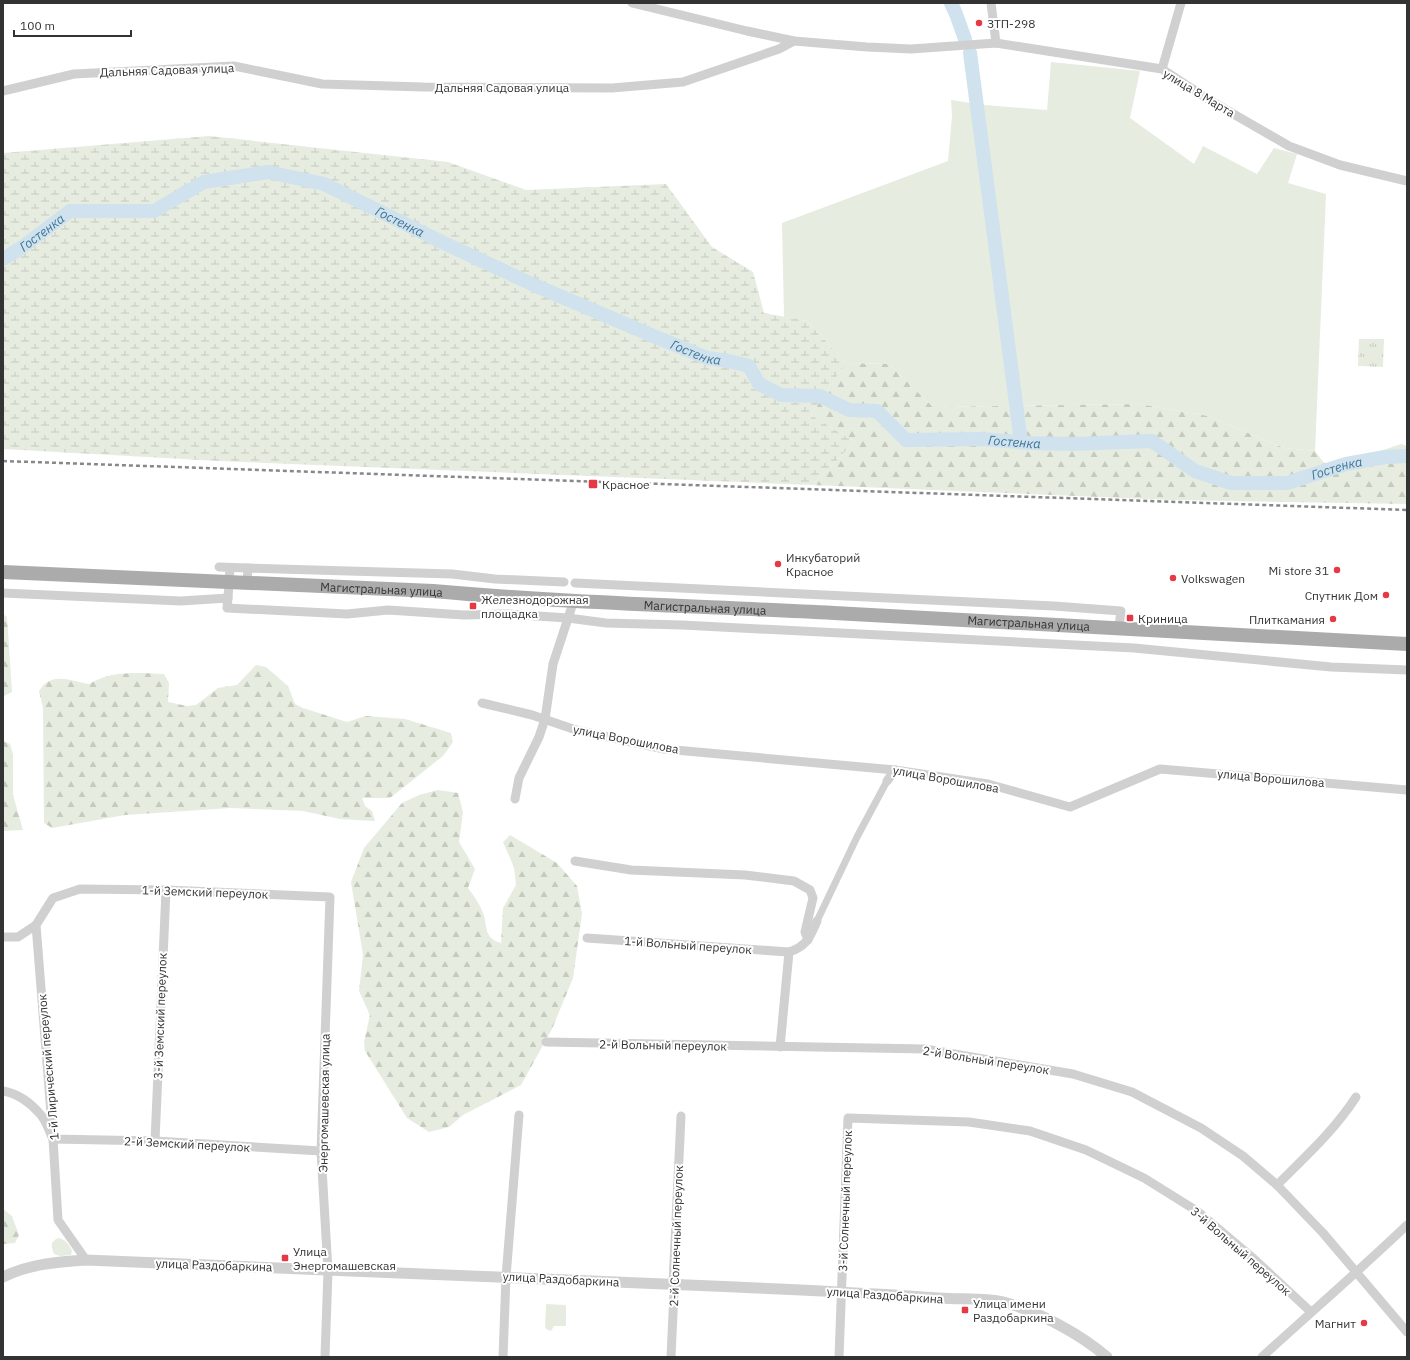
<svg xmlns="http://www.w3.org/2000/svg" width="1410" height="1360" viewBox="0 0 1410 1360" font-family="'IBM Plex Sans',sans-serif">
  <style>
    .green { fill: #e6ecdf }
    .forest { fill: url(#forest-firs) }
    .wetland { fill: url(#wetland-marsh) }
    .park { fill: url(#park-tufts) }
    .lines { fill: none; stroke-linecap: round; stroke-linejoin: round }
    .river { stroke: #cfe2ee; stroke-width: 14 }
    .pedestrian { stroke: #d0d0d0; stroke-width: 7 }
    .minor { stroke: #d0d0d0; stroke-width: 9 }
    .tertiary { stroke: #d0d0d0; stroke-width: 11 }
    .primary { stroke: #ababab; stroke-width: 14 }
    .rail { stroke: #888; stroke-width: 2.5; stroke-dasharray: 4 3; stroke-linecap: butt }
    .poi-dot { fill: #e63946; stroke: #fff; stroke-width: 1.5 }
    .labels { text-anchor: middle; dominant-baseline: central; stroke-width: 4; stroke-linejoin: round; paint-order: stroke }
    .poi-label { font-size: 12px; fill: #333; stroke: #fff; text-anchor: start }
    .street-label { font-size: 12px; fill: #333; stroke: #fff }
    .water-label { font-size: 13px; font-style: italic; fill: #3f7597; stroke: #fff }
  </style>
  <defs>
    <pattern id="forest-firs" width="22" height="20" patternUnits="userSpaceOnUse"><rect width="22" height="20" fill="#e6ecdf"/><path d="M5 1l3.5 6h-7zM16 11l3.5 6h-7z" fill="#c6cbc0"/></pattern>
    <pattern id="wetland-marsh" width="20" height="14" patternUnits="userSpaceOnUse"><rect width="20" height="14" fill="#e6ecdf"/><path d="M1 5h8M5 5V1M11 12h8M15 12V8" fill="none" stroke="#c6cbc0"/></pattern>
    <pattern id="park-tufts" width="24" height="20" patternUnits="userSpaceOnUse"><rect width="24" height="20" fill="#e6ecdf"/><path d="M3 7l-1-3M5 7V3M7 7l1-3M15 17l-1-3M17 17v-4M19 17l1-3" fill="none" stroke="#c6cbc0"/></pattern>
  </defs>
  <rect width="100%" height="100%" fill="#fff"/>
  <g class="green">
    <path d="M 1051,62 L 1140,71 L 1130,118 L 1194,164 L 1203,146 L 1257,174 L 1274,148 L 1297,154 L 1288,183 L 1326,194 L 1315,451 L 1284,448 L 1208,416 L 1139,404 L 933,407 L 889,364 L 846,363 L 807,321 L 784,317 L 782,223 L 948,161 L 952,116 L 951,100 L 985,105 L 1047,110 Z"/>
    <path d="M 58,1238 C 65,1239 69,1244 72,1251 L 71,1255 L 60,1256 L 54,1254 C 51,1246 50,1242 58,1238 Z"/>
    <path d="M 546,1304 L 566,1305 L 566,1326 L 554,1326 L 551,1331 L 546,1329 L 545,1327 Z"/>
  </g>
  <g class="forest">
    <path d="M 846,363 L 889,364 L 933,407 L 1139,404 L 1208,416 L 1284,448 L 1315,451 L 1324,463 L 1340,465 L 1401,444 L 1407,446 L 1407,504 L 1171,500 L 812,485 L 855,442 L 811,415 Z"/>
    <path d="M 3,614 L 7,617 L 12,692 L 4,696 Z"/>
    <path d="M 256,665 L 266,667 L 288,686 L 295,704 L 303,708 L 347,722 L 366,716 L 405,719 L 451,733 L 453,742 L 443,756 L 390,798 L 362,798 L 365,806 L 372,811 L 375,821 L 340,819 L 303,811 L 230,808 L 125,815 L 52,828 L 44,823 L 43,708 L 39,691 C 51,671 70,681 89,684 C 112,670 139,673 164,674 L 169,683 L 168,702 L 187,706 L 196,705 L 218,688 L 237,685 Z"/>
    <path d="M 3,741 L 10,744 L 13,754 L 13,795 L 23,830 L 3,831 Z"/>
    <path d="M 438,790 L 458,793 L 463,812 L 459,842 L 475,869 L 468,888 C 473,895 480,904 483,913 C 488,926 483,938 501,943 L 503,908 L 516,885 L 514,867 L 503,842 L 510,835 L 557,863 L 577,886 L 582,914 L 573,978 L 552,1029 L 521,1085 L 463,1115 L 449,1127 L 429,1132 L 407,1118 L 365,1051 L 364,1042 L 370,1015 L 359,991 L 363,955 L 351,882 L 364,848 L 402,803 L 419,795 Z"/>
    <path d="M 3,1209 L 12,1216 L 19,1235 L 15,1243 L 3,1244 Z"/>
  </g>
  <path class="wetland" d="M 209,136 L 448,162 L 526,190 L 666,184 L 712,247 L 753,272 L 764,313 L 807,321 L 846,363 L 811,415 L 855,442 L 812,485 L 219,461 L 3,449 L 3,153 Z"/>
  <path class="park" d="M 1359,339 L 1384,339 L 1383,367 L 1358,366 Z"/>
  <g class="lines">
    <g class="river">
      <path d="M 951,3 L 956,14 L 965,39"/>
      <path d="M 970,53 L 1021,442"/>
      <path id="s1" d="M 3,259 L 21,248 L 70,211 L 154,211 L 204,182 L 268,172 L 324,184 L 448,245 L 534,285 L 651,335 L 707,358 L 729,361 L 749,366 L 759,384 L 781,395 L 820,396 L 849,410 L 877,411 L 906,440 L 981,439 L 1030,443 L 1073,444 L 1152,441 L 1195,471 L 1231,483 L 1287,483 L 1346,464 L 1385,457 L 1407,456"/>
    </g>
    <path class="pedestrian" d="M 817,921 L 857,837 L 887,781"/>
    <g class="minor">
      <path d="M 632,3 L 747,31 L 794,41 L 867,47 L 911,49 L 996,43 L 1162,69 L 1211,101 L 1289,146 L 1340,165 L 1407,181"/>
      <path d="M 991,3 L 996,43"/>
      <path d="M 1162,69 L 1181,3"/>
      <path d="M 3,91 L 74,74 L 234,66 L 322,84 L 423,87 L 612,88 L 683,82 L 779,49 L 794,41"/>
      <path d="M 219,567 L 248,568"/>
      <path d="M 247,583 L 248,568 L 452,574 L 495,579 L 564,582"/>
      <path d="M 575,583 L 1054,606 L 1121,611 L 1119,626"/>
      <path d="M 3,593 L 181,601 L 228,598 L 227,608 L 347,614 L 388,610 L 464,615 L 506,614 L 568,618 L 606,623 L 682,625 L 1134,648 L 1331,667 L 1407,670"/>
      <path d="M 228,598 L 230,568"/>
      <path d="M 482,703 L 532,715 L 576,730 L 664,749 L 895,770 L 988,784 L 1070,807 L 1160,769 L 1407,790"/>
      <path d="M 887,781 L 895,770"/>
      <path d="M 515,799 L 519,778 L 539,737 L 545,719 L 553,664 L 574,600"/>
      <path d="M 575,861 L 631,870 L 745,875 L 794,881 L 810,890 L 813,898 L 805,932 L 808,940"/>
      <path d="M 3,937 L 18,937 L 36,925"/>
      <path d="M 587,938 L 789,952"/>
      <path d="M 546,1042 L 925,1049 L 1073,1074 L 1132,1092 L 1201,1128 L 1243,1156 L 1277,1185 L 1323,1233 L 1407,1332"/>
      <path d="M 780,1047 L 789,952 C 807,946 810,937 817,921"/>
      <path d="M 3,1091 C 17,1093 31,1103 40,1114 C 46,1120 49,1131 53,1139 L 155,1141 L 321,1151"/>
      <path d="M 155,1141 L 166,890"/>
      <path d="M 1277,1185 C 1305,1157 1334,1131 1356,1097"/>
      <path d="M 86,1260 L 58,1220 L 53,1139 L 36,925 L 53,898 L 80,889 L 166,890 L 330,897 L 321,1151 L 328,1271 L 325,1357"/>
      <path d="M 503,1357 L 506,1277 L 519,1115"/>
      <path d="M 671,1357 L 674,1292 L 673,1284 L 681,1116"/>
      <path d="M 839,1357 L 848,1118 L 969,1122 L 1030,1131 L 1086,1150 L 1144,1178 L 1197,1211 L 1254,1259 L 1311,1312"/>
      <path d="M 1262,1357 C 1310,1313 1360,1270 1407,1225"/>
    </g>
    <path class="tertiary" d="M 3,1277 C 29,1264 57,1262 86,1260 C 303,1269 519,1278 736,1287 C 804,1290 872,1293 939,1298 C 961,1300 986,1297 1007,1303 C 1041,1313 1080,1334 1107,1357"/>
    <path class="primary" id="s2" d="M 3,572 L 433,591 C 566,603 700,606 834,613 C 1025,622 1216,632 1407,644"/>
    <path class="rail" d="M 3,461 L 1407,510"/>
  </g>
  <g class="poi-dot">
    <circle cx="979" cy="23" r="4"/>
    <rect x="588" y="479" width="10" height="10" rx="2"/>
    <circle cx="778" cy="564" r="4"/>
    <circle cx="1337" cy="570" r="4"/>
    <circle cx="1173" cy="578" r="4"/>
    <circle cx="1386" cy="595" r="4"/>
    <rect x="469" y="602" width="8" height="8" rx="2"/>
    <rect x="1126" y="614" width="8" height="8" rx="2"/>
    <circle cx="1333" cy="619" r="4"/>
    <rect x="281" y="1254" width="8" height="8" rx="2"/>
    <rect x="961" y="1306" width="8" height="8" rx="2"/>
    <circle cx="1364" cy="1323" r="4"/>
  </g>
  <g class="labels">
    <g class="poi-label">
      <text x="987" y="23">ЗТП-298</text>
      <text x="602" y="484">Красное</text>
      <text x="786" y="557">Инкубаторий<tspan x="786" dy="14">Красное</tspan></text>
      <text x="1329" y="570" text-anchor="end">Mi store 31</text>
      <text x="1181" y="578">Volkswagen</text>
      <text x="1378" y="595" text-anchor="end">Спутник Дом</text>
      <text x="481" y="599">Железнодорожная<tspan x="481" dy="14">площадка</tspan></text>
      <text x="1138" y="618">Криница</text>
      <text x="1325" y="619" text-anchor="end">Плиткамания</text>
      <text x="293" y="1251">Улица<tspan x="293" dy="14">Энергомашевская</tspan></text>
      <text x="973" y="1303">Улица имени<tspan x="973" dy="14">Раздобаркина</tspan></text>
      <text x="1356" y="1323" text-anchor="end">Магнит</text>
    </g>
    <g class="street-label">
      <text transform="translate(167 70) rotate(-2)">Дальняя Садовая улица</text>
      <text x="502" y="87">Дальняя Садовая улица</text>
      <text transform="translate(1199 93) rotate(31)">улица 8 Марта</text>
      <text stroke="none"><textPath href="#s2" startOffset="379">Магистральная улица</textPath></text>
      <text stroke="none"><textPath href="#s2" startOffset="703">Магистральная улица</textPath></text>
      <text stroke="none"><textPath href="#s2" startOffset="1027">Магистральная улица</textPath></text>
      <text transform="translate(626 739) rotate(11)">улица Ворошилова</text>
      <text transform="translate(1271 778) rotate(5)">улица Ворошилова</text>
      <text transform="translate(946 779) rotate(10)">улица Ворошилова</text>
      <text transform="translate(205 892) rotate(2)">1-й Земский переулок</text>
      <text transform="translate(688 945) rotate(4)">1-й Вольный переулок</text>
      <text transform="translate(160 1016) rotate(-88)">3-й Земский переулок</text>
      <text transform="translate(663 1045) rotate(1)">2-й Вольный переулок</text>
      <text transform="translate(986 1060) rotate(9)">2-й Вольный переулок</text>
      <text transform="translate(48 1067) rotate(-95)">1-й Лирический переулок</text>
      <text transform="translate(324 1103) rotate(-89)">Энергомашевская улица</text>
      <text transform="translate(187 1144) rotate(3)">2-й Земский переулок</text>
      <text transform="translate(845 1201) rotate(-88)">3-й Солнечный переулок</text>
      <text transform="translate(676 1236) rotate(-88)">2-й Солнечный переулок</text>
      <text transform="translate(1241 1251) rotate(41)">3-й Вольный переулок</text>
      <text transform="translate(214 1265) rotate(2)">улица Раздобаркина</text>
      <text transform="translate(561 1279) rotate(3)">улица Раздобаркина</text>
      <text transform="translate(885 1295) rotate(4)">улица Раздобаркина</text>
    </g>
    <g class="water-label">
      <text stroke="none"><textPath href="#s1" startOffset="431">Гостенка</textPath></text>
      <text stroke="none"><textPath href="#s1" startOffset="47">Гостенка</textPath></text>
      <text stroke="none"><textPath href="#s1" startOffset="755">Гостенка</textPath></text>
      <text stroke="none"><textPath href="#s1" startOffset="1104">Гостенка</textPath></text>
      <text stroke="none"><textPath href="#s1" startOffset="1440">Гостенка</textPath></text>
    </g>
  </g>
  <rect width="1410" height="1360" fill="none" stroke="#333333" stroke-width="8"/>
  <path d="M14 30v6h117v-6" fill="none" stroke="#333333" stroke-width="2"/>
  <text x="20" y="30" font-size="12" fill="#333333" stroke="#ffffff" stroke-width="3" paint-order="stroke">100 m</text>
</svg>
